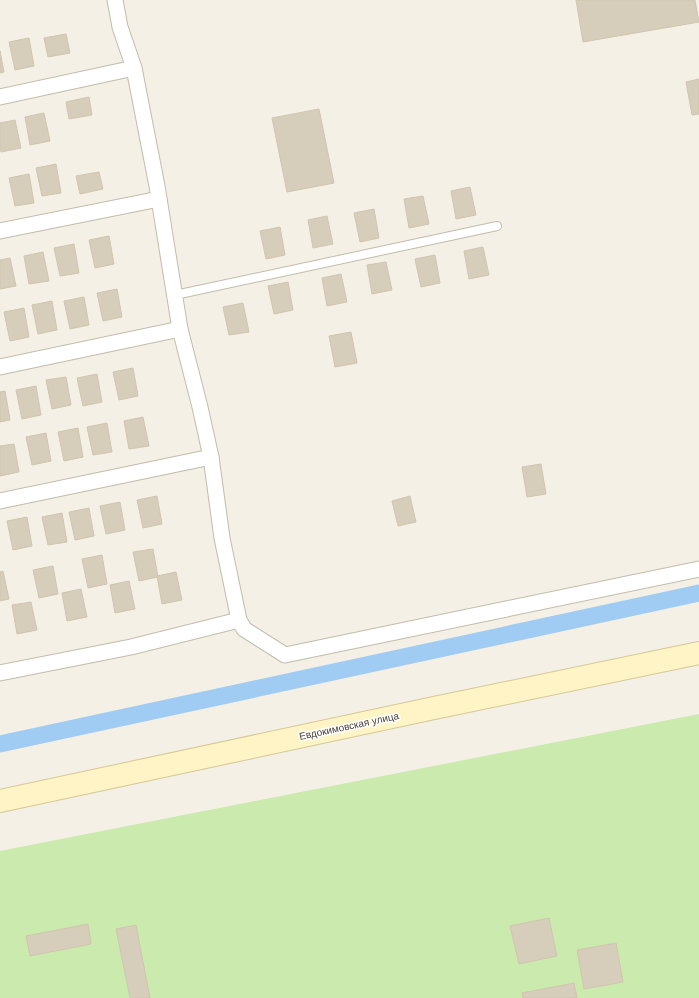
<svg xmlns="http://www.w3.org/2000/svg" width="699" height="998" viewBox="0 0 699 998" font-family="Arial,sans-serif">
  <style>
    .green { fill: #cbeaad }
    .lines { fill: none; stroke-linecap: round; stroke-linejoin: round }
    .canal { stroke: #a0ccf3; stroke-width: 17 }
    .building { fill: #d6cdbb; stroke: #d1c5ae }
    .service-casing { stroke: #c2bcab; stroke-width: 10 }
    .minor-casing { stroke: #c2bcab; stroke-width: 17 }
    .secondary-casing { stroke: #d6c894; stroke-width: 24 }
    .service { stroke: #fff; stroke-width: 8 }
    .minor { stroke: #fff; stroke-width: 15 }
    .secondary { stroke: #fff4c5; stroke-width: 22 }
    .labels { text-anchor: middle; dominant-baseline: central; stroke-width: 3; stroke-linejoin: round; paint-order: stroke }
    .street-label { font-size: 10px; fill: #474135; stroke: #fff }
  </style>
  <rect width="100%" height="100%" fill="#f4f0e6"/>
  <path class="green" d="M 699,714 L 699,998 L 0,998 L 0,851 Z"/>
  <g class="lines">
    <path class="canal" d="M 0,744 L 699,593"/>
  </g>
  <g class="building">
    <path d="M 576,0 L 695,0 L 699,22 L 583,42 Z"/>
    <path d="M 66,34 L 70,53 L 48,57 L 44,38 Z"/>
    <path d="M 29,38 L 34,66 L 15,70 L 9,42 Z"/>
    <path d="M 0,51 L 4,72 L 0,73 Z"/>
    <path d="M 699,79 L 699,114 L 692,115 L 686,82 Z"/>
    <path d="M 89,97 L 92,115 L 69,119 L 66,102 Z"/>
    <path d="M 319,109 L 334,183 L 287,192 L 272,118 Z"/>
    <path d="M 44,113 L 50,141 L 30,145 L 25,117 Z"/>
    <path d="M 15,120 L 21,148 L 1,152 L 0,147 L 0,123 Z"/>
    <path d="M 56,164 L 61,193 L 42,196 L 36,168 Z"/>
    <path d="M 99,172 L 103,189 L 80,194 L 76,176 Z"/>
    <path d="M 29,174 L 34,203 L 15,206 L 9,178 Z"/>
    <path d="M 470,187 L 476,215 L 456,219 L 451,191 Z"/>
    <path d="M 423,196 L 429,224 L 409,228 L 404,199 Z"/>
    <path d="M 374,209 L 379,238 L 360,242 L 354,213 Z"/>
    <path d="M 327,216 L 333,244 L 313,248 L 308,220 Z"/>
    <path d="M 280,227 L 285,255 L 266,259 L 260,231 Z"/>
    <path d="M 109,236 L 114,264 L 95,268 L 89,240 Z"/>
    <path d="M 74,244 L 79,273 L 60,276 L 54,248 Z"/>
    <path d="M 483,247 L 489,275 L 469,279 L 464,251 Z"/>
    <path d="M 43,252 L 49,281 L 29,284 L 24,256 Z"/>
    <path d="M 435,255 L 440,283 L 421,287 L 415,259 Z"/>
    <path d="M 10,258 L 16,286 L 0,289 L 0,260 Z"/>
    <path d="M 386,262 L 392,290 L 372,294 L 367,265 Z"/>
    <path d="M 341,274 L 347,302 L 327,306 L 322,278 Z"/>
    <path d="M 288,282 L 293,310 L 274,314 L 268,286 Z"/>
    <path d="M 117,289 L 122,317 L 103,321 L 97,293 Z"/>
    <path d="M 84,297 L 89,325 L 70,329 L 64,301 Z"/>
    <path d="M 52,301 L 57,330 L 38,334 L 32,305 Z"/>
    <path d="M 243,303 L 249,332 L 229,335 L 223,307 Z"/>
    <path d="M 24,308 L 29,337 L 10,341 L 4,312 Z"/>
    <path d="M 351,332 L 357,363 L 335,367 L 329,336 Z"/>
    <path d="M 133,368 L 138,396 L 119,400 L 113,372 Z"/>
    <path d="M 97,374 L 102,402 L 83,406 L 77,378 Z"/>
    <path d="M 66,377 L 71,405 L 52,409 L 46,380 Z"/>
    <path d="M 36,386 L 41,415 L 22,419 L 16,390 Z"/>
    <path d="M 5,391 L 10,420 L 0,422 L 0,392 Z"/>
    <path d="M 143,417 L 149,446 L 129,449 L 124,421 Z"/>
    <path d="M 107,423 L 112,452 L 93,455 L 87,427 Z"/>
    <path d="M 78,428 L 83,457 L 64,461 L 58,432 Z"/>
    <path d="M 46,433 L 51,461 L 32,465 L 26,437 Z"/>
    <path d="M 14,444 L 19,472 L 0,476 L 0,446 Z"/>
    <path d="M 541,464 L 546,494 L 527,497 L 522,467 Z"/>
    <path d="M 157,496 L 162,524 L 143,528 L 137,500 Z"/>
    <path d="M 410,496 L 416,522 L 398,526 L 392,501 Z"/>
    <path d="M 120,502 L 125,530 L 106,534 L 100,506 Z"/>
    <path d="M 89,508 L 94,536 L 75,540 L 69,512 Z"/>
    <path d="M 62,513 L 67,542 L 48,545 L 42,517 Z"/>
    <path d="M 27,517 L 32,546 L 13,550 L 7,521 Z"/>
    <path d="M 153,549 L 158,577 L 139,581 L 133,552 Z"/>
    <path d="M 102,555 L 107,584 L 88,588 L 82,559 Z"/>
    <path d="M 53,566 L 58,594 L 39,598 L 33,570 Z"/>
    <path d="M 3,571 L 9,599 L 0,601 L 0,572 Z"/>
    <path d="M 176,572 L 182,600 L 162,604 L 157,576 Z"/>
    <path d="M 129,581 L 135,609 L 115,613 L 110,585 Z"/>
    <path d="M 81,589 L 87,617 L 67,621 L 62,593 Z"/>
    <path d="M 31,602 L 37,630 L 17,634 L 12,605 Z"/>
    <path d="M 549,918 L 557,956 L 519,964 L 510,926 Z"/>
    <path d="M 88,924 L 91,944 L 30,956 L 26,936 Z"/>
    <path d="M 136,925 L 150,998 L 130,998 L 116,929 Z"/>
    <path d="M 616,943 L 623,982 L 584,989 L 577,950 Z"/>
    <path d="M 574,983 L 577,998 L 523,998 L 522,993 Z"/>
  </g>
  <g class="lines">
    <defs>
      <path id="service" d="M 175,295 L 497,226"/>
      <g id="minor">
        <path d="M 0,97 L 134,68"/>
        <path d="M 0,231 L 159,199"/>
        <path d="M 0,367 L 180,329"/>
        <path d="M 0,501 L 211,457"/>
        <path d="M 239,620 L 244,629 L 285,655 L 699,569"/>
        <path d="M 0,673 L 131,647 L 239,620 L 222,538 L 211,457 L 200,407 L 180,329 L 157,186 L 134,68 L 120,27 L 115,0"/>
      </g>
      <path id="secondary" d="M 0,801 L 434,708 L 699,653"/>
    </defs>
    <use href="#service" class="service-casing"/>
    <use href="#minor" class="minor-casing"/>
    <use href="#secondary" class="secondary-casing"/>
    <use href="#service" class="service"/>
    <use href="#minor" class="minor"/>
    <use href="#secondary" class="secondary"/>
  </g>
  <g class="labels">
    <g class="street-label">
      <text transform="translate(349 726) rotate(-12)">Евдокимовская улица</text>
    </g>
  </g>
</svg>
